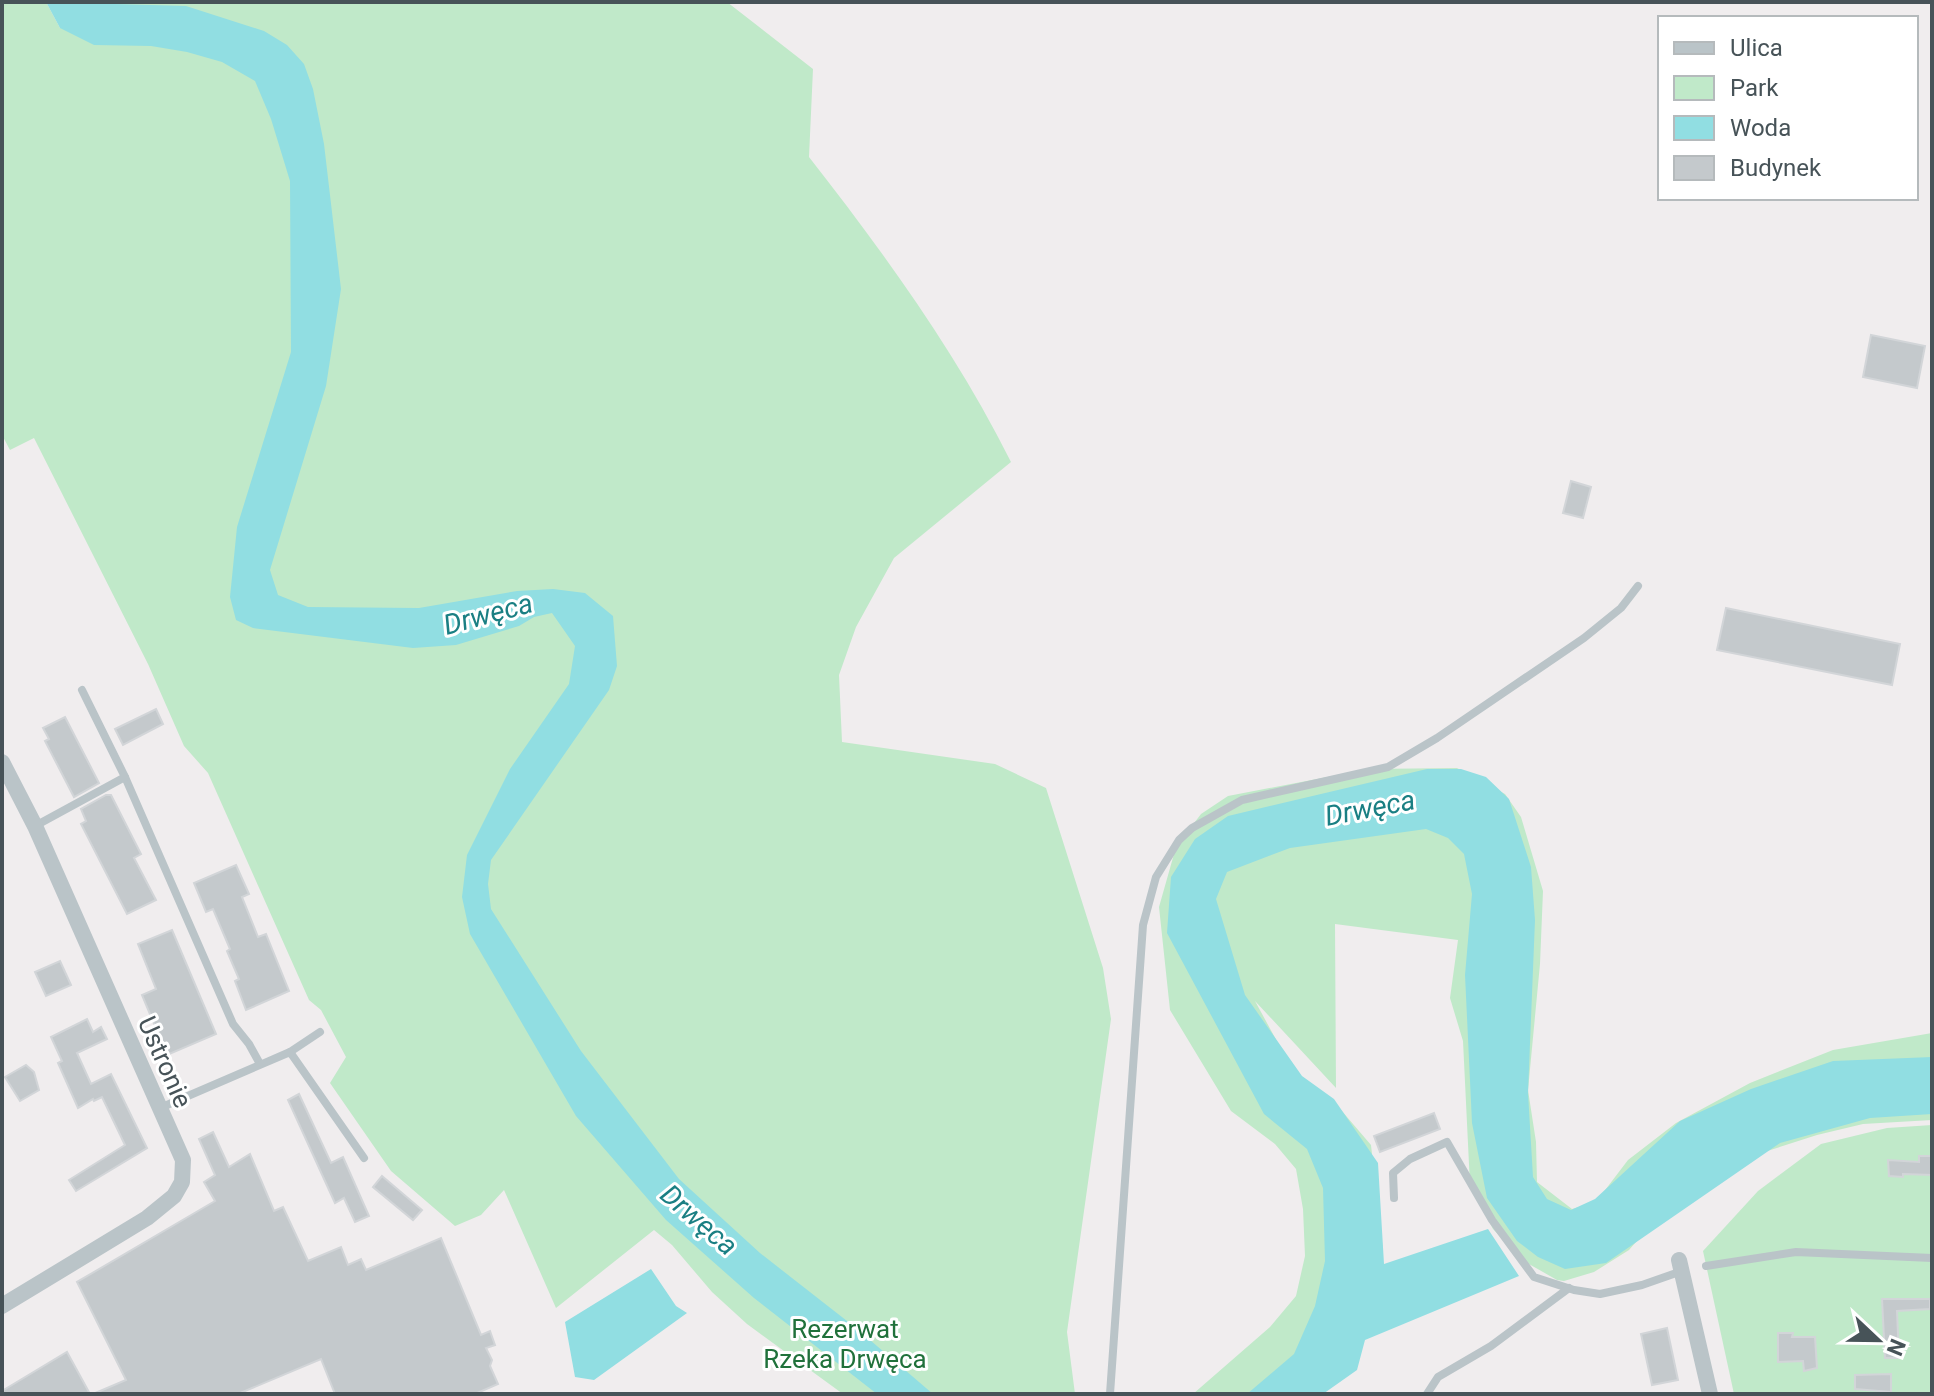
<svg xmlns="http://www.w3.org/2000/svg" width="1934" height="1396" viewBox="0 0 1934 1396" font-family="Roboto,sans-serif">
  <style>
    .green { fill: #c0e9c9 }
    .water { fill: #91dee2 }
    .building { fill: #c4c9cc; stroke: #d2d5d8; stroke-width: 2 }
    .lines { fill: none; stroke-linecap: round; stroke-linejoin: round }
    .service { stroke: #bac4c8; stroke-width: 8 }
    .minor { stroke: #bac4c8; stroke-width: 16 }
    .labels { text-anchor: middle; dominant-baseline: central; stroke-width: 6; stroke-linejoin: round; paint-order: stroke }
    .street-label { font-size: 26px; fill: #475358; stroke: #fff }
    .park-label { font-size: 26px; fill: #20713b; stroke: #fff }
    .water-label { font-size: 28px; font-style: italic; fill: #1a7f83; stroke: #fff }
  </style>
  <rect width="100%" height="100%" fill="#f0edee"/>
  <g class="green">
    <path d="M 2,2 L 46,2 L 60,28 L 56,2 L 727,2 L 813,69 L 809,157 C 884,253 956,352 1011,462 L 894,558 L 856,627 L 839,675 L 842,742 L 995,764 L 1046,788 L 1103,968 L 1111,1019 L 1067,1332 L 1075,1394 L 843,1394 L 747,1324 L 712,1292 L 672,1245 L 654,1230 L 556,1308 L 504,1190 L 481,1215 L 455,1226 L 391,1171 L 330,1083 L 346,1057 L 321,1010 L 309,1000 L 208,773 L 184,746 L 148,664 L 34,438 L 10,450 L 2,435 Z"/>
    <path d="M 1457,768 L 1505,794 L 1521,817 L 1543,891 L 1540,964 L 1528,1090 L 1536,1142 L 1537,1182 L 1572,1209 L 1596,1202 L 1628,1160 L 1676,1123 L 1750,1083 L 1833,1050 L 1932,1033 L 1932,1120 L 1863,1124 L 1817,1135 L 1761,1153 L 1663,1211 L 1629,1250 L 1594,1272 L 1564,1281 L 1557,1280 L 1522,1260 L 1493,1229 L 1470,1185 L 1463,1041 L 1450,998 L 1458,940 L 1335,924 L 1336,1088 L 1255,1001 L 1297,1078 L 1341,1110 L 1371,1145 L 1383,1251 L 1308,1394 L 1193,1394 L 1270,1327 L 1296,1296 L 1305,1256 L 1303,1209 L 1296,1169 L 1275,1144 L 1231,1111 L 1170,1010 L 1159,907 L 1176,847 L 1201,814 L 1228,796 L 1369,769 Z"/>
    <path d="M 1932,1125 L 1932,1394 L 1734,1394 L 1703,1251 L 1758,1191 L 1821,1144 L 1887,1128 Z"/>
  </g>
  <g class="water">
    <path d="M 46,2 L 186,6 L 264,31 L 287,45 L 304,64 L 313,89 L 324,144 L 341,289 L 326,386 L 270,570 L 278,595 L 308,607 L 419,608 L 517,591 L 553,589 L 585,593 L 613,616 L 617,666 L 609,690 L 491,860 L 488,884 L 491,909 L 581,1051 L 679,1179 L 760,1253 L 856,1328 L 933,1394 L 877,1394 L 754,1298 L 666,1220 L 576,1116 L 470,934 L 462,897 L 467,855 L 510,769 L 569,684 L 575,646 L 552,613 L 534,617 L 519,626 L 456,645 L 413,648 L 253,628 L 236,620 L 230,597 L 237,527 L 291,352 L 290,181 L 271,119 L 255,81 L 222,62 L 187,52 L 151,46 L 94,45 L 60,28 Z"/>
    <path d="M 1427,769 L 1461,769 L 1486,777 L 1509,799 L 1531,867 L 1535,920 L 1528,1093 L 1533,1177 L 1547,1199 L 1571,1210 L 1595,1199 L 1680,1121 L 1751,1089 L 1833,1061 L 1932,1057 L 1932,1114 L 1870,1118 L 1780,1143 L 1606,1263 L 1565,1269 L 1538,1257 L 1517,1241 L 1487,1198 L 1472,1123 L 1465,975 L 1472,894 L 1464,854 L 1448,838 L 1426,829 L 1290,848 L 1227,872 L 1216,899 L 1245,995 L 1302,1076 L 1334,1099 L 1378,1163 L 1384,1264 L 1488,1229 L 1519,1276 L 1365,1340 L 1357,1370 L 1323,1394 L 1247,1394 L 1294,1354 L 1315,1306 L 1325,1261 L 1323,1188 L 1307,1149 L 1264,1114 L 1167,933 L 1171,877 L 1195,839 L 1228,816 Z"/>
    <path d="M 651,1269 L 676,1306 L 687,1313 L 594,1380 L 575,1377 L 565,1322 Z"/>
  </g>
  <g class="building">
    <path d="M 1871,335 L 1925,346 L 1917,388 L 1863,377 Z"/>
    <path d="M 1571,481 L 1591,487 L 1583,518 L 1563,513 Z"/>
    <path d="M 1726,608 L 1900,644 L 1892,685 L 1717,650 Z"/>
    <path d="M 156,709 L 163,724 L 123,745 L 115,729 Z"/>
    <path d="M 65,717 L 99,783 L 74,797 L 45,741 L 49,739 L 43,728 Z"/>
    <path d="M 106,795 L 111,795 L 141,854 L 134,858 L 156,900 L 127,914 L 81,824 L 86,821 L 81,809 Z"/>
    <path d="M 236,865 L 249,894 L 242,897 L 258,937 L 266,934 L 289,991 L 246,1010 L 235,981 L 239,979 L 227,951 L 230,949 L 213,909 L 206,912 L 194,883 Z"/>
    <path d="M 172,930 L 216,1034 L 167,1055 L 142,995 L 156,989 L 138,944 Z"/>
    <path d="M 60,961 L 71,985 L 46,996 L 35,972 Z"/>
    <path d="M 87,1019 L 93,1032 L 101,1027 L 107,1039 L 77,1053 L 91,1084 L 111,1074 L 147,1148 L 76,1191 L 69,1180 L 125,1145 L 102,1097 L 94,1101 L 93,1099 L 78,1108 L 58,1063 L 62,1061 L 51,1037 Z"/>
    <path d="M 26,1065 L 34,1072 L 39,1090 L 20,1101 L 5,1077 Z"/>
    <path d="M 299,1094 L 331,1163 L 343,1157 L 369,1216 L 355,1222 L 344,1198 L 335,1203 L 288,1100 Z"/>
    <path d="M 1434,1113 L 1440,1129 L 1380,1152 L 1374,1136 Z"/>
    <path d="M 213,1132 L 229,1167 L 250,1154 L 274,1211 L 283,1207 L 308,1261 L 341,1247 L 348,1265 L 361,1259 L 366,1270 L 441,1238 L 481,1335 L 490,1331 L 495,1345 L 486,1348 L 492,1360 L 490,1366 L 498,1384 L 475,1394 L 335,1394 L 321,1359 L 238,1394 L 93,1394 L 126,1380 L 77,1282 L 215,1201 L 204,1182 L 215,1175 L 199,1139 Z"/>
    <path d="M 1919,1156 L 1932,1156 L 1932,1175 L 1903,1174 L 1903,1177 L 1889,1176 L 1888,1160 L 1919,1162 Z"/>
    <path d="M 382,1176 L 422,1210 L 413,1220 L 373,1187 Z"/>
    <path d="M 1882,1299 L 1930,1299 L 1930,1309 L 1897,1311 L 1899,1358 L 1885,1358 Z"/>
    <path d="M 1667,1328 L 1678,1380 L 1652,1385 L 1641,1334 Z"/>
    <path d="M 1778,1333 L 1793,1333 L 1792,1337 L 1815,1337 L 1817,1368 L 1804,1371 L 1803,1361 L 1778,1362 Z"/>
    <path d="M 67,1352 L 90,1394 L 2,1394 L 2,1391 Z"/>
    <path d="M 1891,1374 L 1891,1392 L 1855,1389 L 1855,1375 Z"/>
  </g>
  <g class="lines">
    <g class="service">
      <path d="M 125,777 L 233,1024 L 249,1044 L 260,1064"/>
      <path d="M 35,826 L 125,777 L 82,690"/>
      <path d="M 290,1052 L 320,1032"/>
      <path d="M 160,1108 L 290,1052 L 364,1158"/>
      <path d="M 1394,1198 L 1393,1173 L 1410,1159 L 1447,1142 L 1492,1220 L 1534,1277 L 1574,1290 L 1600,1294 L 1642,1285 L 1682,1271"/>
      <path d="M 1706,1266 L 1796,1252 L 1932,1258"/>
      <path d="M 1110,1394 L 1143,925 L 1156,877 L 1179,840 L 1192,828 L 1242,800 L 1388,767 L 1437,738 L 1584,638 L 1621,608 L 1638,586"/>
      <path d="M 1427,1394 L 1438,1377 L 1491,1346 L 1569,1288"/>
    </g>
    <g class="minor">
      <path d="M 2,762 L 35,826 L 183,1160 L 182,1182 L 174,1196 L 147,1218 L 2,1306"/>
      <path d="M 1679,1260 L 1710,1394"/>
    </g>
  </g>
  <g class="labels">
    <g class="street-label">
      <text transform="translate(165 1062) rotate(66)">Ustronie</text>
    </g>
    <g class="park-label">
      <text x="845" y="1329">Rezerwat<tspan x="845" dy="30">Rzeka Drwęca</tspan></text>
    </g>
    <g class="water-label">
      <text transform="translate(488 614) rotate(-15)">Drwęca</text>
      <text transform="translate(1370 808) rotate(-11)">Drwęca</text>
      <text transform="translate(699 1220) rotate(41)">Drwęca</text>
    </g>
  </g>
  <rect width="1934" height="1396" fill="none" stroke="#475358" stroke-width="8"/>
  <rect x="1658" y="16" width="260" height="184" fill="#ffffff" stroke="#b5babc" stroke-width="2"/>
  <rect x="1674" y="42" width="40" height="12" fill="#bac4c8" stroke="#b5babc" stroke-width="2"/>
  <text x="1730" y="56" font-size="24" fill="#475358">Ulica</text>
  <rect x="1674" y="76" width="40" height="24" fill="#c0e9c9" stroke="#b5babc" stroke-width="2"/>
  <text x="1730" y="96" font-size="24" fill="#475358">Park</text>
  <rect x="1674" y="116" width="40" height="24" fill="#91dee2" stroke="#b5babc" stroke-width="2"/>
  <text x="1730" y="136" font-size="24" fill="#475358">Woda</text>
  <rect x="1674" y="156" width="40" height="24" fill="#c4c9cc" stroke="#b5babc" stroke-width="2"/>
  <text x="1730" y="176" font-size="24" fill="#475358">Budynek</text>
  <g transform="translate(1878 1340) rotate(112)" stroke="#ffffff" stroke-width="6" paint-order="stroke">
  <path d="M0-6L14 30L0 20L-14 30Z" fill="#475358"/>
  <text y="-12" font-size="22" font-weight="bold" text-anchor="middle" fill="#475358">N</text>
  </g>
</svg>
